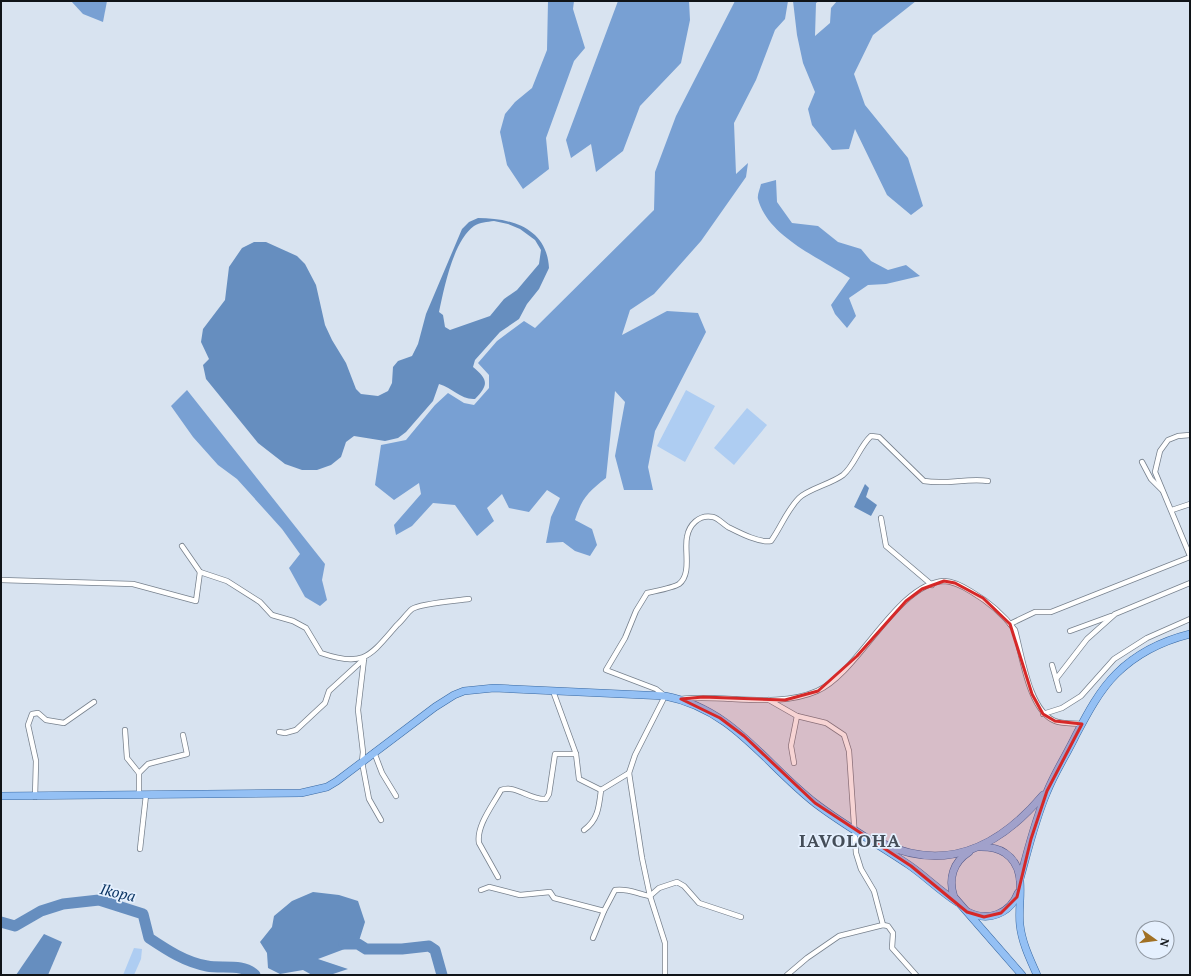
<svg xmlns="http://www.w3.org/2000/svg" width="1191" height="976" viewBox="0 0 1191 976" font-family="'PT Serif',serif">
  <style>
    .green { fill: #aecdf2 }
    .forest { fill: #78a0d3 }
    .water { fill: #668ebf; fill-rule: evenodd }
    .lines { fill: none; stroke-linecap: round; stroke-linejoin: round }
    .river { stroke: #668ebf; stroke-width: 11 }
    .street-casing { stroke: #77818d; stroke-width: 6 }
    .primary-casing { stroke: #3868a2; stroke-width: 8 }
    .street { stroke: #fff; stroke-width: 4.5 }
    .primary { stroke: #94c0f4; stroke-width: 7 }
    .marked { fill: #d62828; fill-opacity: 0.2; stroke: #d62828; stroke-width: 3; stroke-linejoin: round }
    .labels { text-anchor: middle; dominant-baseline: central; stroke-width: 3.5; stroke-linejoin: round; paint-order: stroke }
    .water-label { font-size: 15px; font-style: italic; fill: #0c3665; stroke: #e5f0fe }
    .district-label { font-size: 18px; font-weight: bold; letter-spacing: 1px; fill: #444d58; stroke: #e5f0fe }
  </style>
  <rect width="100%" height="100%" fill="#d8e3f0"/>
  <g class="green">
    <path d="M 686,390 L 715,406 L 685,462 L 657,446 Z"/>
    <path d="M 747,408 L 767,425 L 734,465 L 714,448 Z"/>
    <path d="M 134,948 L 142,949 L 141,959 L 134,975 L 123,975 Z"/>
  </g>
  <g class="forest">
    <path d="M 71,1 L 107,1 L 103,22 L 83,14 Z"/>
    <path d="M 548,1 L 574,1 L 573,9 L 585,48 L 574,61 L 546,138 L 549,169 L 523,189 L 507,165 L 500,132 L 505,114 L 515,102 L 532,88 L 547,50 Z"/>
    <path d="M 618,1 L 689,1 L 690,20 L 681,63 L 640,106 L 623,151 L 596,172 L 591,144 L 571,158 L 566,140 Z"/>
    <path d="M 735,1 L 788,1 L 785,19 L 775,30 L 756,80 L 734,123 L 736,174 L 748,163 L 746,177 L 701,241 L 654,294 L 630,310 L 622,335 L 667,311 L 698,313 L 706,332 L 655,431 L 648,467 L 653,490 L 624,490 L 615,456 L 625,402 L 615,391 L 606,478 C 588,492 582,498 575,520 L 592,529 L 597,545 L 590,556 L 575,551 L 563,542 L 546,543 L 551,517 L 560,498 L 547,490 L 529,512 L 509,508 L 502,494 L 487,508 L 494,521 L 477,536 L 455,505 L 433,503 L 412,526 L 396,535 L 394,525 L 421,494 L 419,483 L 394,500 L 375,485 L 381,445 L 406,440 L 435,405 L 448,393 L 464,403 L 474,405 L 489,388 L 489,375 L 478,363 L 497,341 L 524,321 L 535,328 L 654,210 L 655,172 L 676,116 Z"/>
    <path d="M 793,1 L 819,1 L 816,3 L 815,36 L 830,23 L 831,8 L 837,1 L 916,1 L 873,35 L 854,74 L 865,105 L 908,158 L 923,206 L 911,215 L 887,195 L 855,129 L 849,149 L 832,150 L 812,125 L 808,109 L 815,92 L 803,63 L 797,35 Z"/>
    <path d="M 776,180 L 777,202 L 792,223 L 818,226 L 838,242 L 861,249 L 871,261 L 888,270 L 906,265 L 920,276 L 886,284 L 868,285 L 849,298 L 856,316 L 847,328 L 835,314 L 831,305 L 850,278 C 820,258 768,237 758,199 C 757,195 760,189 761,184 Z"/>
    <path d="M 187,390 L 325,564 L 322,580 L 327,600 L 320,606 L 305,597 L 289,568 L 300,554 L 282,529 L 237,479 L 218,465 L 193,437 L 171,406 Z"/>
  </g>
  <g class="water">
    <path d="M 478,218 C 511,218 547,228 549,268 L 539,289 L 527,304 L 519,319 L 500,332 L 475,360 L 473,367 C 487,379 490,384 475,399 C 461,400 453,388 439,384 L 433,401 L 406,432 L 398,438 L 385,441 L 354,436 L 346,442 L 341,457 L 331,465 L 317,470 L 302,470 L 285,464 L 258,443 L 206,379 L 203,365 L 209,359 L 201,342 L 203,329 L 225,300 L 229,267 L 242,248 L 254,242 L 266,242 L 297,256 L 305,264 L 316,285 L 325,325 L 332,340 L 346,363 L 356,389 L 361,394 L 378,396 L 388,391 L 392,383 L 393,367 L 398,361 L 412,356 L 418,344 L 426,314 L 462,229 L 469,222 ZM 494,221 L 508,224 L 520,229 L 535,240 L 541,250 L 539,264 L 517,290 L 504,299 L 490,316 L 450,330 L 445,327 L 443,315 L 439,312 C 444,289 453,241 474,226 C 480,222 487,222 494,221 Z"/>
    <path d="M 865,484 L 869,488 L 866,497 L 877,505 L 871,516 L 854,507 Z"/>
    <path d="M 313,892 L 339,895 L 358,901 L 365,922 L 358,944 L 318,959 L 348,969 L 330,975 L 312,975 L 303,970 L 280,974 L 268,968 L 267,953 L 260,942 L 272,927 L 274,916 L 292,901 Z"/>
    <path d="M 44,934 L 62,942 L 48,975 L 16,975 Z"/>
  </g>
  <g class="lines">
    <g class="river">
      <path d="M 1,922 L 15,926 L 41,911 L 63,904 L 99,900 L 143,914 L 149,938 C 167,950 185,962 207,966 C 221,969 243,963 255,975"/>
      <path d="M 344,944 L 358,944 L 366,949 L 402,949 L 429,946 L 435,950 L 442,975"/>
    </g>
    <defs>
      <g id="street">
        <path d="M 1190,435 L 1178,436 L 1168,440 L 1160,451 L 1155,472 L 1190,556"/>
        <path d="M 1142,462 L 1151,479 L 1162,490"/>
        <path d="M 1172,510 L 1190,504"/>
        <path d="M 881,518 L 886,546 L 932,585"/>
        <path d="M 182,546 L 200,572 L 227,581 L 260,602 L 272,615 L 293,621 L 306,628 L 321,653 C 364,668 370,656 397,625 C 402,621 407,613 412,609 C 422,603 455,601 469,599"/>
        <path d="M 1,580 L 133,584 L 196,601 L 200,572"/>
        <path d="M 1010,624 L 1035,612 L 1051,612 L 1190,557"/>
        <path d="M 1070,631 L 1111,616"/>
        <path d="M 364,659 L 358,710 L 363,752 L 362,762 L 369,799 L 381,820"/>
        <path d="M 1052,665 L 1056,679 L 1087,639 L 1115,614 L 1190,583"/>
        <path d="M 1056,679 L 1059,690"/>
        <path d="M 553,691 L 576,754 L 579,779 L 601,790"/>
        <path d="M 681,699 C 724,694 776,709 817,691 C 859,673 896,584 944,581 C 953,581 964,587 972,592 C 989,602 1003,614 1015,630 C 1022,655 1029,711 1055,721 C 1062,724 1074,723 1082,724"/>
        <path d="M 769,700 L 797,716 L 826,723 L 844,735 L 849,751 L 856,853 L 861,869 L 874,891 L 883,925 L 839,936 L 807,958 L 787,975"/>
        <path d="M 1043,714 L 1062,708 L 1081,696 L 1114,659 L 1147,638 L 1190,619"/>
        <path d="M 125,730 L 127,758 L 139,773"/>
        <path d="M 279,732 L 285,733 L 296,730 L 325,703 L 329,691 L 364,659"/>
        <path d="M 374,752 L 382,773 L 396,796"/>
        <path d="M 794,763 L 791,746 L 797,716"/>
        <path d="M 139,794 L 139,773 L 148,764 L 187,754 L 183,735"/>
        <path d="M 35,797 L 36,761 L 28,725 L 32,714 L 38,713 L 46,720 L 64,723 L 94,702"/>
        <path d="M 584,830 C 598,820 599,807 601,790 L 629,773"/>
        <path d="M 140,849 L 146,795"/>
        <path d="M 498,877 L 479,843 C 476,826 493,805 501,790 C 515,784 531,801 546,799 L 549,794 L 555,754 L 576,754"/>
        <path d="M 481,890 L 489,887 L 520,895 L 550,892 L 554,898 L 604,911 L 615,890 C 629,888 637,894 650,896 L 659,888 L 677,882 L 684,886 L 699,903 L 741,917"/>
        <path d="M 883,925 L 888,926 L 893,933 L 892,948 L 916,975"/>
        <path d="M 593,938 L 604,911"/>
        <path d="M 665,975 L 665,943 L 650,896 L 642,858 L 629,773 L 635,755 L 665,696 L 656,689 L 606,670 L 625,638 L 636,611 L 647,593 C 655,591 673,588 679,584 C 692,574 684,550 687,537 C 689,525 699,514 713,517 C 718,518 723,524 728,527 C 740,533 759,543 771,541 C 781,527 787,510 799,498 C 808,489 831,484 843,475 C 855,465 859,447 871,436 L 879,437 L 924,481 C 946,485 967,478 988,481"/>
      </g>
      <g id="primary">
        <path d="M 1,796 L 301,793 L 327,787 L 337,781 L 435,707 L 454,695 L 464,691 L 494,688 L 665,696 C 733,709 764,763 815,803 C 845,826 878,844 909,865 C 925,876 940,891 957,902"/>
        <path d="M 884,844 C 948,873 1001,845 1043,795"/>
        <path d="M 981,847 C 989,847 998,848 1005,853 C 1029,869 1017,901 1020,925 C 1022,943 1030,959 1037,975"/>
        <path d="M 969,852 C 953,862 948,879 954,897 L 1022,975"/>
        <path d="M 1020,879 C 1028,850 1035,820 1047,792 C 1055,772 1067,754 1076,735 C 1087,714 1099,691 1116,674 C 1136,654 1162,641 1190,634"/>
        <path d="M 968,912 C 988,922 1010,914 1018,893"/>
      </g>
    </defs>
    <use href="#street" class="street-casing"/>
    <use href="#primary" class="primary-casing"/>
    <use href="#street" class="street"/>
    <use href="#primary" class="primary"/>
  </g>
  <path class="marked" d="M 944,581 L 955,583 L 983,598 L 1010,624 L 1032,694 L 1043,714 L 1055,721 L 1082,724 L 1047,791 L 1031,839 L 1017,897 L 1001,913 L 984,917 L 967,912 L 911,866 L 815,803 L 744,736 L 720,718 L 681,699 L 703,697 L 785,700 L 818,691 L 857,656 L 906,601 L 922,589 Z"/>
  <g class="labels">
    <g class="water-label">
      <text transform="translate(118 892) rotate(13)">Ikopa</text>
    </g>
    <g class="district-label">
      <text x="850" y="840">IAVOLOHA</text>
    </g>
  </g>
  <rect width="1191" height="976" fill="none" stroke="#101418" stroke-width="4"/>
  <g transform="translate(1155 940) rotate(104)"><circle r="19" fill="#e5f0fe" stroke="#9098a2"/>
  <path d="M0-3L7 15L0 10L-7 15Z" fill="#a17125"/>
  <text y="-6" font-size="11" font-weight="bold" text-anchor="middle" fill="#101418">N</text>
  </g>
</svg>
